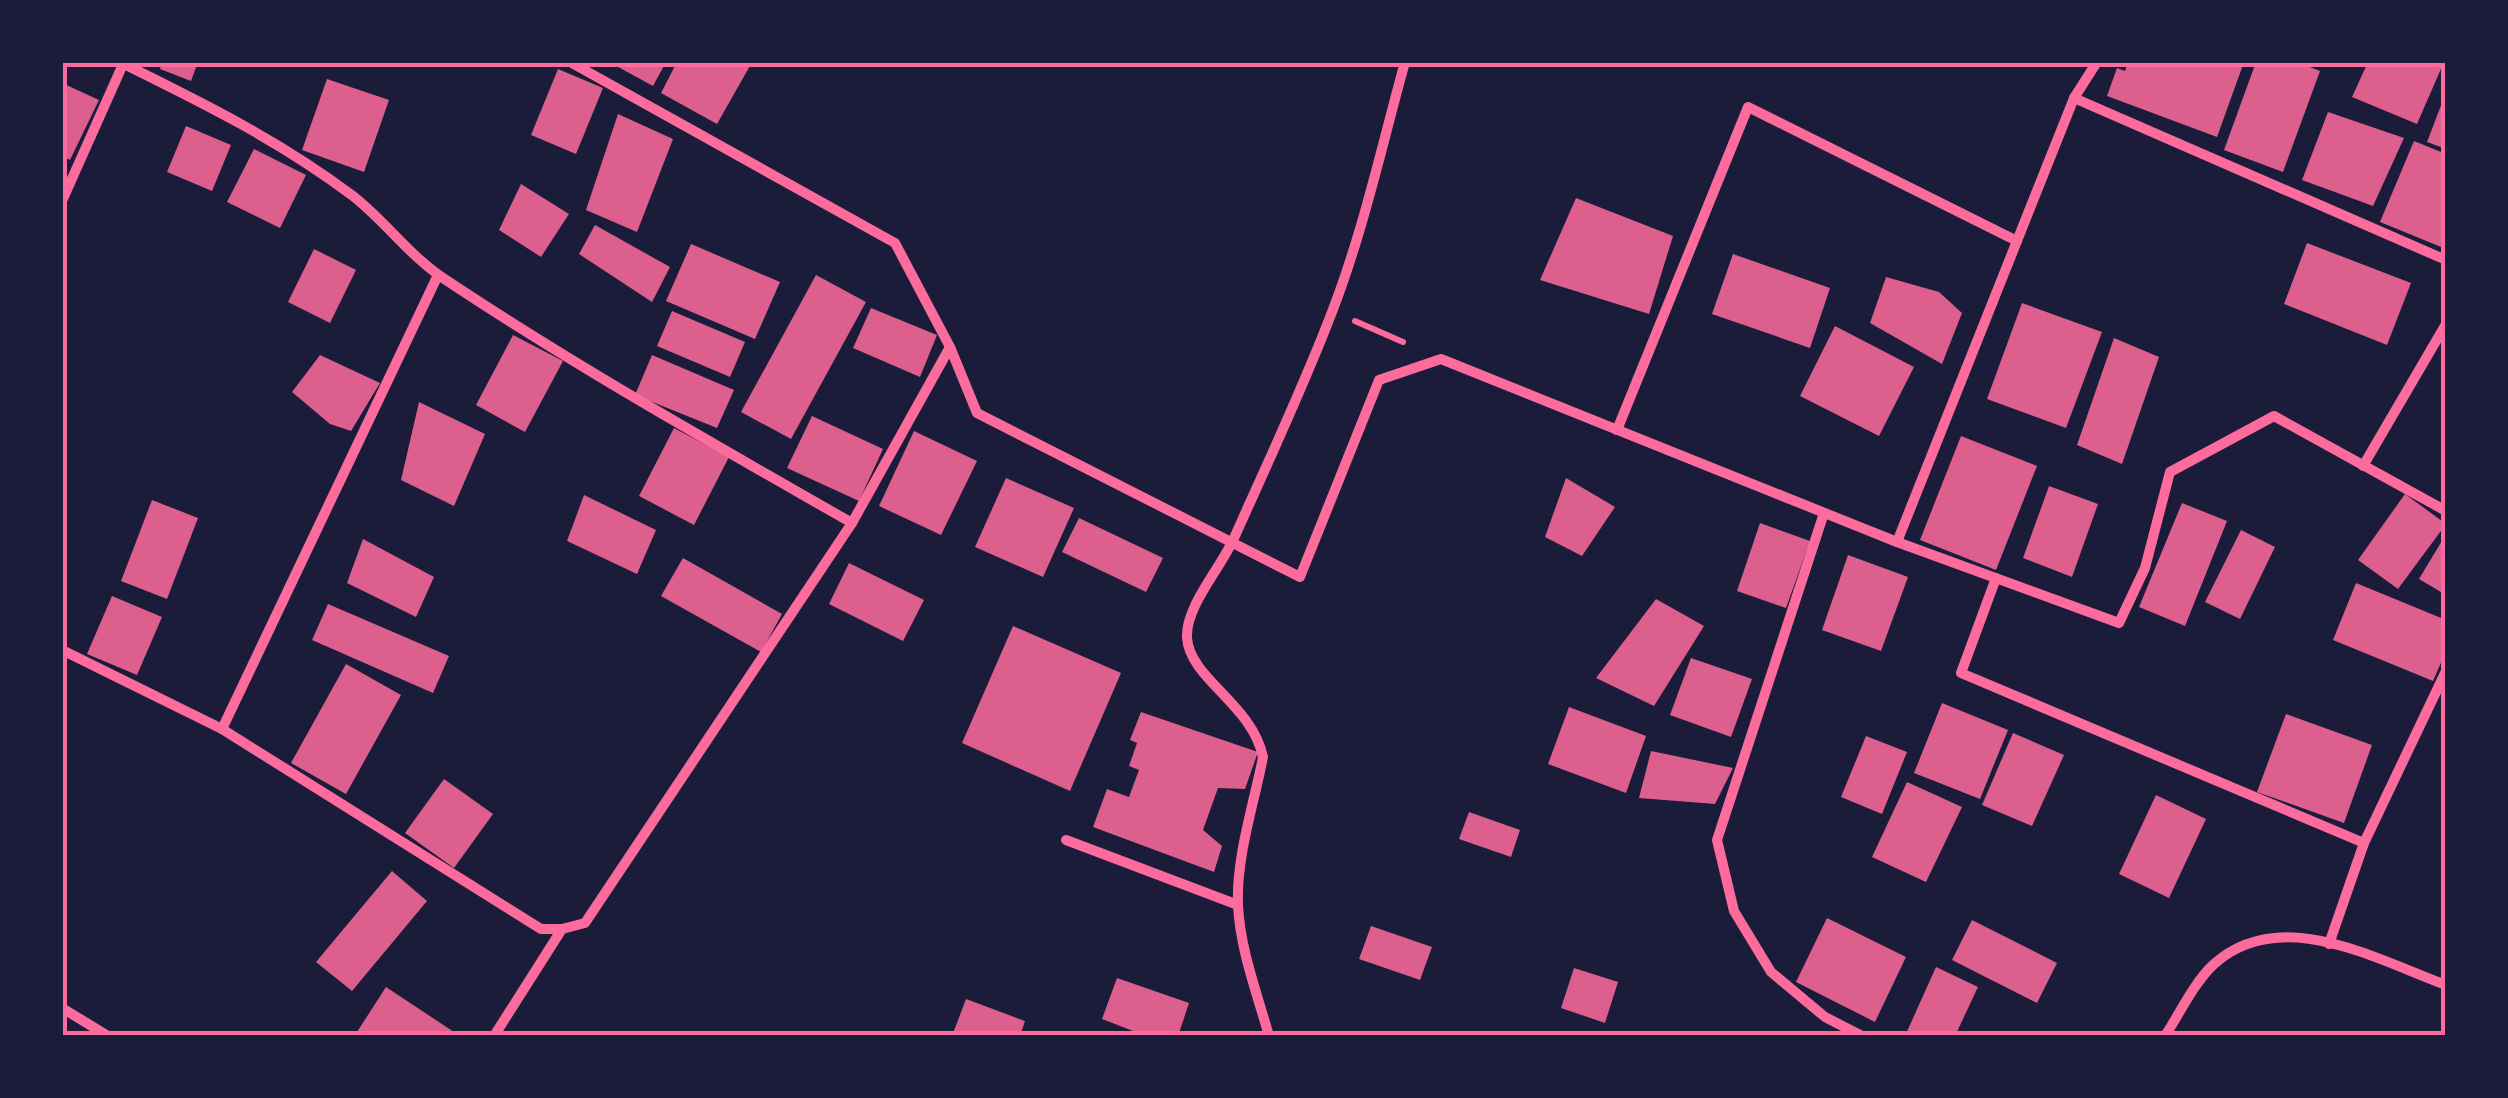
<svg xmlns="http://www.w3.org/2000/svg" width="2508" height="1098" viewBox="0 0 2508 1098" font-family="'PT Sans',sans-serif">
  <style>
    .building { fill: #dd5f8e }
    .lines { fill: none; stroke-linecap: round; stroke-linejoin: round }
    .path { stroke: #ff6b9d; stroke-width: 6 }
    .minor { stroke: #ff6b9d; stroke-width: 10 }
    .neatline { fill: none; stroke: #ff6b9d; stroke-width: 4 }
  </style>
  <rect width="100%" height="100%" fill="#1b1b3a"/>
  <g class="building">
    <path d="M 162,62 L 198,62 L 191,81 L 160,69 Z"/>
    <path d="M 609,62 L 666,62 L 653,86 Z"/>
    <path d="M 677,62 L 747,62 L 751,64 L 717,124 L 661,93 Z"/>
    <path d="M 2128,62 L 2244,62 L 2217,137 L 2107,96 L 2117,68 L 2125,71 Z"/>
    <path d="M 2256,62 L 2297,62 L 2320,71 L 2283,172 L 2224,150 Z"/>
    <path d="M 2368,62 L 2444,62 L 2417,124 L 2352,97 Z"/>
    <path d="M 558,69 L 603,88 L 576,154 L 531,135 Z"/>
    <path d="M 327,79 L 389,100 L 364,172 L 302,150 Z"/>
    <path d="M 62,83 L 99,100 L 70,160 L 62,156 Z"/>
    <path d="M 2445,95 L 2446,95 L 2446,149 L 2427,142 Z"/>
    <path d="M 2328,112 L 2404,138 L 2373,206 L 2302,180 Z"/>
    <path d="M 618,114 L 673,139 L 637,232 L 586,210 Z"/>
    <path d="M 186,126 L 231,145 L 212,191 L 167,172 Z"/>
    <path d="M 2414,141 L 2446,154 L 2446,249 L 2380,222 Z"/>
    <path d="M 254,149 L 306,175 L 280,228 L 227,202 Z"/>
    <path d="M 521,184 L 569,214 L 541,257 L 499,230 Z"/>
    <path d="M 1576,198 L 1673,236 L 1649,314 L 1540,280 Z"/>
    <path d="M 595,225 L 670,267 L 652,302 L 579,254 Z"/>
    <path d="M 2307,243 L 2411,283 L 2387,345 L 2284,304 Z"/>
    <path d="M 691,244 L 780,282 L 755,339 L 666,301 Z"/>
    <path d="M 314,249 L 356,270 L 330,323 L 288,302 Z"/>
    <path d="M 1733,254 L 1830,288 L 1810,348 L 1712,314 Z"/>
    <path d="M 816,275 L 866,302 L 791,439 L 741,412 Z"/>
    <path d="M 1886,277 L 1939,292 L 1962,313 L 1942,364 L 1870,323 Z"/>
    <path d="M 2022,303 L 2102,332 L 2066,428 L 1987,399 Z"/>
    <path d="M 871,308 L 937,335 L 920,377 L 853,348 Z"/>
    <path d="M 672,311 L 745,342 L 730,377 L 657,346 Z"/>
    <path d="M 1835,326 L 1914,367 L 1879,436 L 1800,396 Z"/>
    <path d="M 513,335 L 563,361 L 525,432 L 476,405 Z"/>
    <path d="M 2114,338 L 2159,357 L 2122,464 L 2077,445 Z"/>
    <path d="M 320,355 L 380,383 L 351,431 L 330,424 L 292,392 Z"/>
    <path d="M 652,355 L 734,390 L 717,428 L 635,395 Z"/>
    <path d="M 419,402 L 485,434 L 454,506 L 401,480 Z"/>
    <path d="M 812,416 L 883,449 L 859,501 L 787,468 Z"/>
    <path d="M 674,428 L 729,457 L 694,525 L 639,496 Z"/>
    <path d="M 914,431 L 977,461 L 941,535 L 879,506 Z"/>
    <path d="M 1961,436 L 2037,466 L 1996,570 L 1920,540 Z"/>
    <path d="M 1006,478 L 1074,508 L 1043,577 L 975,547 Z"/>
    <path d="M 1566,478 L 1615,507 L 1582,556 L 1545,537 Z"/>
    <path d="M 2049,486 L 2098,504 L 2072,577 L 2023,558 Z"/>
    <path d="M 2405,494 L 2446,524 L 2398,589 L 2358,560 Z"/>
    <path d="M 584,495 L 656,530 L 637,574 L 567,541 Z"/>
    <path d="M 152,500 L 198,518 L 167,599 L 121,581 Z"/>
    <path d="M 2182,503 L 2227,521 L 2185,626 L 2139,607 Z"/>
    <path d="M 1079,518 L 1163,558 L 1146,592 L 1062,552 Z"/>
    <path d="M 1760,523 L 1810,541 L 1786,608 L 1737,591 Z"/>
    <path d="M 2241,530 L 2275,547 L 2240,619 L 2205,602 Z"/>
    <path d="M 2446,534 L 2446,595 L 2419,579 Z"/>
    <path d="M 363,539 L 434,577 L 416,617 L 347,583 Z"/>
    <path d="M 1848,555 L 1908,577 L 1881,651 L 1822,630 Z"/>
    <path d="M 683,558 L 782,614 L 761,652 L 661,596 Z"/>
    <path d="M 849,563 L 924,600 L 903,641 L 829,604 Z"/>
    <path d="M 2356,583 L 2446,620 L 2446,651 L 2433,681 L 2333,640 Z"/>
    <path d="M 112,596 L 162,617 L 137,675 L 87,654 Z"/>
    <path d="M 1656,599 L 1704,626 L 1654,706 L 1596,678 Z"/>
    <path d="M 328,604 L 449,656 L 433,693 L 312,640 Z"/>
    <path d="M 1013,626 L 1121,673 L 1070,791 L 962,743 Z"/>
    <path d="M 1691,658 L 1752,679 L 1731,737 L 1670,715 Z"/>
    <path d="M 346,664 L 401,695 L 346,794 L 291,763 Z"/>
    <path d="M 1942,703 L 2008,730 L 1980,799 L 1914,773 Z"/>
    <path d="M 1569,707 L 1646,736 L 1626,793 L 1548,764 Z"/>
    <path d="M 1141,712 L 1258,752 L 1245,789 L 1218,788 L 1203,830 L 1222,846 L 1214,872 L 1093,827 L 1107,789 L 1129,797 L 1139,770 L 1129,766 L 1137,743 L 1130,740 Z"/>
    <path d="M 2286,714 L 2372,745 L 2344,823 L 2257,792 Z"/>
    <path d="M 2013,733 L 2064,755 L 2032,826 L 1982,805 Z"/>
    <path d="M 1866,736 L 1907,752 L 1882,814 L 1841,797 Z"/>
    <path d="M 1651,751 L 1733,768 L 1715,804 L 1639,798 Z"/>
    <path d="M 444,779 L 493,814 L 454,868 L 405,833 Z"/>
    <path d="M 1907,782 L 1962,807 L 1926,882 L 1872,857 Z"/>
    <path d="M 2156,795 L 2206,819 L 2169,898 L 2119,874 Z"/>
    <path d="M 1469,812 L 1520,830 L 1511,857 L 1459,839 Z"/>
    <path d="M 392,871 L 427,901 L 352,991 L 316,962 Z"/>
    <path d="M 1827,918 L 1906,957 L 1875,1022 L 1796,982 Z"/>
    <path d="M 1972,920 L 2057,963 L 2037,1003 L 1952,960 Z"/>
    <path d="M 1371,926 L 1432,947 L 1420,980 L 1359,959 Z"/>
    <path d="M 1936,967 L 1978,987 L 1955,1036 L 1905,1036 Z"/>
    <path d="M 1574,968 L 1618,982 L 1605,1023 L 1561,1008 Z"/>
    <path d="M 1117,978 L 1189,1003 L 1178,1036 L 1146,1036 L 1102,1019 Z"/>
    <path d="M 386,987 L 460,1036 L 362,1036 L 357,1032 Z"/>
    <path d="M 966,999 L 1025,1021 L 1020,1036 L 952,1036 Z"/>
  </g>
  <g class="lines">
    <path class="path" d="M 1355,321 L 1403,342"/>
    <g class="minor">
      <path d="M 570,62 L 895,243 L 950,347 L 977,413 L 1300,577 L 1379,380 L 1441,359 L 1897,542 L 2119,623 L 2145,568 L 2170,472 L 2274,416 L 2446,511"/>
      <path d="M 124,64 C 205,104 280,141 353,196 C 385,221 409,255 443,278 C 575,366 714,444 852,523"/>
      <path d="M 2074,98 L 2446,260"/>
      <path d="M 62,201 L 124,62"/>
      <path d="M 1617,430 L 1748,107 L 2017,241"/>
      <path d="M 2363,466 L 2446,324"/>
      <path d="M 1824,513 L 1717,840 L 1734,911 L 1771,972 L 1825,1017 L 1862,1036"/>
      <path d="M 1897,542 L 2074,98 L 2097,62"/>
      <path d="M 1996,578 L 1961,673 L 2364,843 L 2446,671"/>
      <path d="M 62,650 L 222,729 L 541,929 L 562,929 L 585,923 L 852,523 L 950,347"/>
      <path d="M 222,729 L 438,275"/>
      <path d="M 1066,840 L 1238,905"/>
      <path d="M 2329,944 L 2364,843"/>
      <path d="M 62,1008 L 108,1036"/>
      <path d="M 494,1036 L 562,929"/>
      <path d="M 1269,1036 C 1257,993 1240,949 1238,905 C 1236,857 1254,804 1263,757 C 1252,704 1190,679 1187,638 C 1185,606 1222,567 1235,536 C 1268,462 1303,388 1332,312 C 1363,232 1382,145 1405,62"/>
      <path d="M 2165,1036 C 2180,1013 2194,983 2213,965 C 2280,904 2375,959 2446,985"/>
    </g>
  </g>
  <rect width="2508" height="1098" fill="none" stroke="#1b1b3a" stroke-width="130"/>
  <rect x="65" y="65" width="2378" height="968" class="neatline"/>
</svg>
